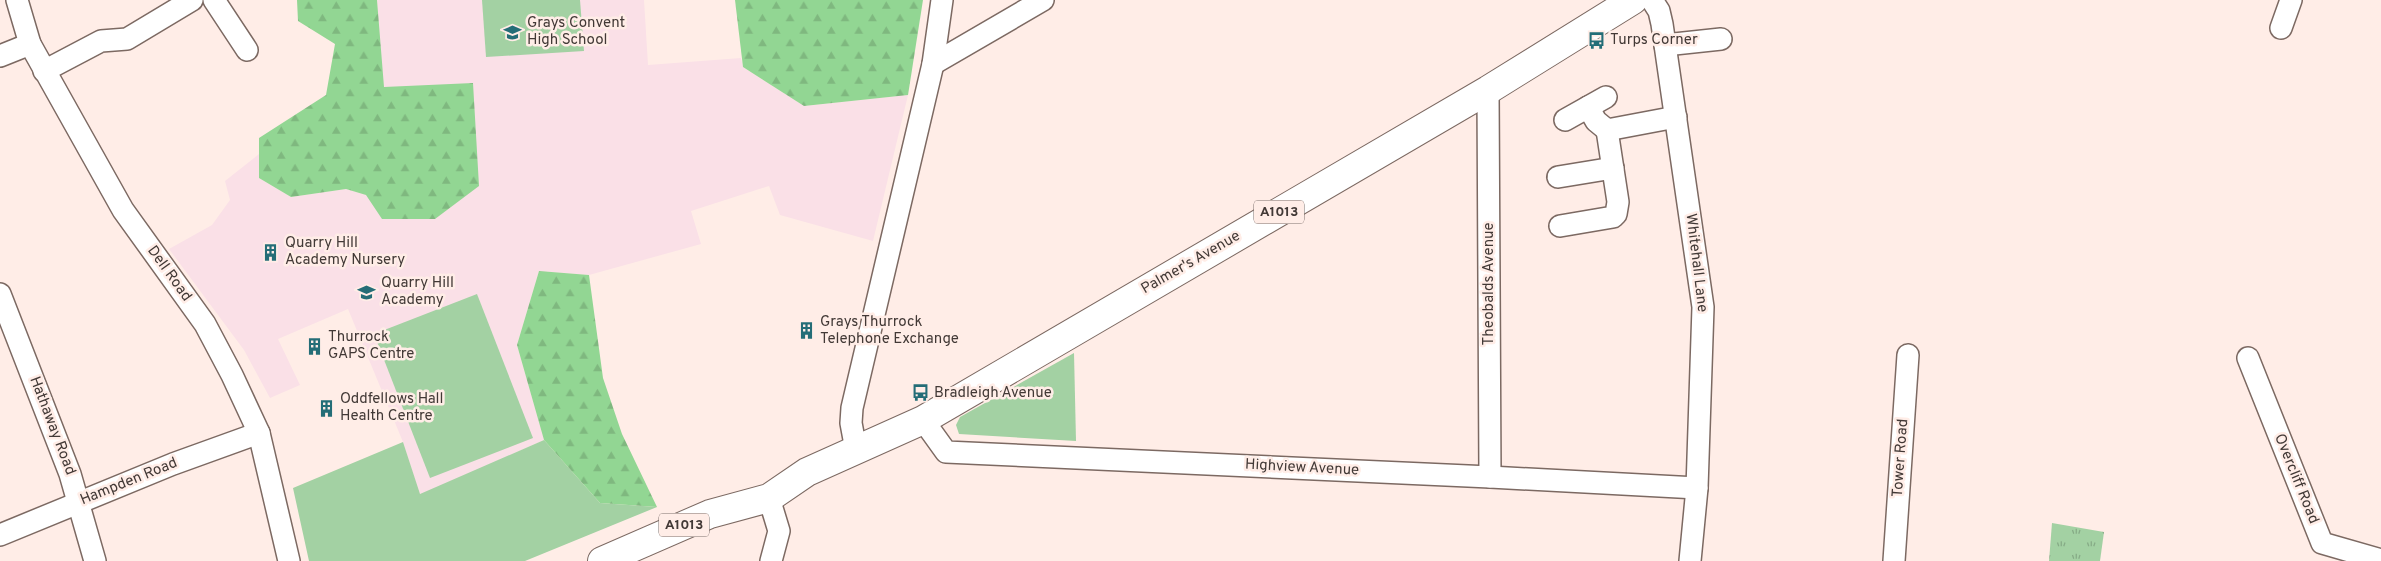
<svg xmlns="http://www.w3.org/2000/svg" width="2381" height="561" viewBox="0 0 2381 561" font-family="Overpass,sans-serif">
  <style>
    .education { fill: #fae0e7 }
    .green { fill: #a3d1a3 }
    .forest { fill: url(#forest-firs) }
    .park { fill: url(#park-tufts) }
    .lines { fill: none; stroke-linecap: round; stroke-linejoin: round }
    .minor-casing { stroke: #7c6962; stroke-width: 24 }
    .major-casing { stroke: #7c6962; stroke-width: 30 }
    .minor { stroke: #fff; stroke-width: 21 }
    .major { stroke: #fff; stroke-width: 28 }
    .labels { text-anchor: middle; dominant-baseline: central; stroke-width: 5; stroke-linejoin: round; paint-order: stroke }
    .shield { fill: #ffede7; stroke: #7b6f6b; stroke-width: 1 }
    .shield-label { font-size: 14px; font-weight: bold; fill: #423936 }
    .poi-label { font-size: 15px; fill: #423936; stroke: #ffede7; text-anchor: start }
    .street-label { font-size: 15px; fill: #423936; stroke: #ffede7 }
  </style>
  <defs>
    <pattern id="forest-firs" width="22" height="20" patternUnits="userSpaceOnUse" patternTransform="scale(1.25)"><rect width="22" height="20" fill="#92d693"/><path d="M5 1l3.5 6h-7zM16 11l3.5 6h-7z" fill="#7fb87f"/></pattern>
    <pattern id="park-tufts" width="24" height="20" patternUnits="userSpaceOnUse" patternTransform="scale(1.25)"><rect width="24" height="20" fill="#a3d1a3"/><path d="M3 7l-1-3M5 7V3M7 7l1-3M15 17l-1-3M17 17v-4M19 17l1-3" fill="none" stroke="#86ab86"/></pattern>
  </defs>
  <rect width="100%" height="100%" fill="#ffede7"/>
  <path class="education" d="M 377,0 L 644,0 L 648,65 L 741,58 L 743,67 L 804,106 L 908,95 L 873,241 L 780,215 L 769,186 L 691,211 L 701,244 L 589,275 L 539,271 L 517,345 L 544,440 L 420,495 L 403,442 L 348,309 L 278,339 L 300,385 L 270,398 L 244,350 L 169,249 L 212,225 L 230,200 L 225,181 L 259,154 L 259,178 L 291,197 L 346,189 L 367,195 L 383,87 Z"/>
  <g class="green">
    <path d="M 482,0 L 580,0 L 584,51 L 486,57 Z"/>
    <path d="M 477,294 L 533,438 L 430,478 L 374,334 Z"/>
    <path d="M 1074,353 L 1076,441 L 959,434 L 956,425 L 960,417 Z"/>
    <path d="M 544,440 L 600,503 L 657,507 L 525,561 L 309,561 L 293,488 L 403,442 L 420,494 Z"/>
  </g>
  <g class="forest">
    <path d="M 297,0 L 377,0 L 384,87 L 473,83 L 479,186 L 435,219 L 382,219 L 366,195 L 346,189 L 291,197 L 259,178 L 259,138 L 326,95 L 335,44 L 298,21 Z"/>
    <path d="M 735,0 L 923,0 L 908,95 L 804,106 L 743,67 Z"/>
    <path d="M 539,271 L 589,275 L 603,378 L 622,434 L 657,507 L 600,503 L 544,440 L 517,345 Z"/>
  </g>
  <path class="park" d="M 2052,523 L 2104,532 L 2100,561 L 2049,561 Z"/>
  <g class="lines">
    <defs>
      <g id="minor">
        <path d="M 17,0 L 30,44 L 123,210 L 205,324 L 232,375 L 259,433 L 289,561"/>
        <path d="M 214,0 L 247,50"/>
        <path d="M 1652,0 L 1659,11 L 1662,24 L 1703,307 L 1697,488 L 1690,561"/>
        <path d="M 2281,28 L 2291,0"/>
        <path d="M 1665,45 L 1721,39"/>
        <path d="M 0,56 L 30,44"/>
        <path d="M 933,64 L 1043,0"/>
        <path d="M 44,71 L 101,41 L 127,39 L 192,0"/>
        <path d="M 1488,90 L 1490,477"/>
        <path d="M 1588,107 L 1596,121 L 1607,130 L 1676,117"/>
        <path d="M 1565,120 L 1606,97"/>
        <path d="M 1558,177 L 1613,168"/>
        <path d="M 1560,226 L 1613,217 L 1616,214 L 1618,202 L 1607,130"/>
        <path d="M 0,294 L 70,474 L 95,561"/>
        <path d="M 2248,358 L 2322,543 L 2381,560"/>
        <path d="M 923,420 L 946,452 L 1490,477 L 1697,488"/>
        <path d="M 856,450 L 851,423 L 852,408 L 933,64 L 942,0"/>
        <path d="M 769,498 L 779,531 L 771,561"/>
        <path d="M 0,535 L 173,464 L 259,433"/>
        <path d="M 1894,561 L 1908,355"/>
      </g>
      <path id="major" d="M 602,561 L 710,514 L 769,498 L 807,472 L 923,420 L 1488,90 L 1633,0"/>
    </defs>
    <use href="#minor" class="minor-casing"/>
    <use href="#major" class="major-casing"/>
    <use href="#minor" class="minor"/>
    <use href="#major" class="major"/>
  </g>
  <defs>
    <symbol id="school-bare" viewBox="-9 -9 18 18"><path d="M0-5L7-2L0 1L-7-2ZM-4 1L0 2.5L4 1V4Q0 6-4 4Z" fill="#246d77" stroke="#ffede7" stroke-width="2.5" paint-order="stroke"/></symbol>
    <symbol id="bus-bare" viewBox="-9 -9 18 18"><path d="M-5-6H5V4H4V6H2V4H-2V6H-4V4H-5ZM-3.5-4V0h7V-4ZM-3.5 1.2v1.5H-2V1.2ZM2 1.2v1.5H3.5V1.2Z" fill="#246d77" stroke="#ffede7" stroke-width="2.5" paint-order="stroke"/></symbol>
    <symbol id="building-bare" viewBox="-9 -9 18 18"><path d="M-4-6H4V6H1V3H-1V6H-4ZM-2.5-4.3h1.7v1.8h-1.7ZM.8-4.3h1.7v1.8H.8ZM-2.5-1h1.7V.8h-1.7ZM.8-1h1.7V.8H.8Z" fill="#246d77" stroke="#ffede7" stroke-width="2.5" paint-order="stroke"/></symbol>
  </defs>
  <g fill-rule="evenodd">
    <use href="#school-bare" x="500" y="20" width="25" height="25"/>
    <use href="#bus-bare" x="1584" y="28" width="25" height="25"/>
    <use href="#building-bare" x="258" y="240" width="25" height="25"/>
    <use href="#school-bare" x="354" y="280" width="25" height="25"/>
    <use href="#building-bare" x="794" y="318" width="25" height="25"/>
    <use href="#building-bare" x="302" y="334" width="25" height="25"/>
    <use href="#bus-bare" x="908" y="380" width="25" height="25"/>
    <use href="#building-bare" x="314" y="396" width="25" height="25"/>
  </g>
  <g class="labels">
    <g class="shield">
      <rect x="1254" y="200.5" width="50" height="23" rx="4"/>
      <rect x="659" y="513.5" width="50" height="23" rx="4"/>
    </g>
    <g class="shield-label">
      <text x="1279" y="212">A1013</text>
      <text x="684" y="525">A1013</text>
    </g>
    <g class="poi-label">
      <text x="527" y="23">Grays Convent<tspan x="527" dy="17">High School</tspan></text>
      <text x="1610" y="40">Turps Corner</text>
      <text x="285" y="243">Quarry Hill<tspan x="285" dy="17">Academy Nursery</tspan></text>
      <text x="381" y="283">Quarry Hill<tspan x="381" dy="17">Academy</tspan></text>
      <text x="820" y="322">Grays Thurrock<tspan x="820" dy="17">Telephone Exchange</tspan></text>
      <text x="328" y="337">Thurrock<tspan x="328" dy="17">GAPS Centre</tspan></text>
      <text x="934" y="393">Bradleigh Avenue</text>
      <text x="340" y="399">Oddfellows Hall<tspan x="340" dy="17">Health Centre</tspan></text>
    </g>
    <g class="street-label">
      <text transform="translate(1191 263) rotate(-30)">Palmer's Avenue</text>
      <text transform="translate(1696 263) rotate(83)">Whitehall Lane</text>
      <text transform="translate(169 274) rotate(54)">Dell Road</text>
      <text transform="translate(1489 284) rotate(-90)">Theobalds Avenue</text>
      <text transform="translate(52 426) rotate(69)">Hathaway Road</text>
      <text transform="translate(1901 458) rotate(-86)">Tower Road</text>
      <text transform="translate(1302 468) rotate(3)">Highview Avenue</text>
      <text transform="translate(2296 479) rotate(68)">Overcliff Road</text>
      <text transform="translate(129 482) rotate(-22)">Hampden Road</text>
    </g>
  </g>
</svg>
